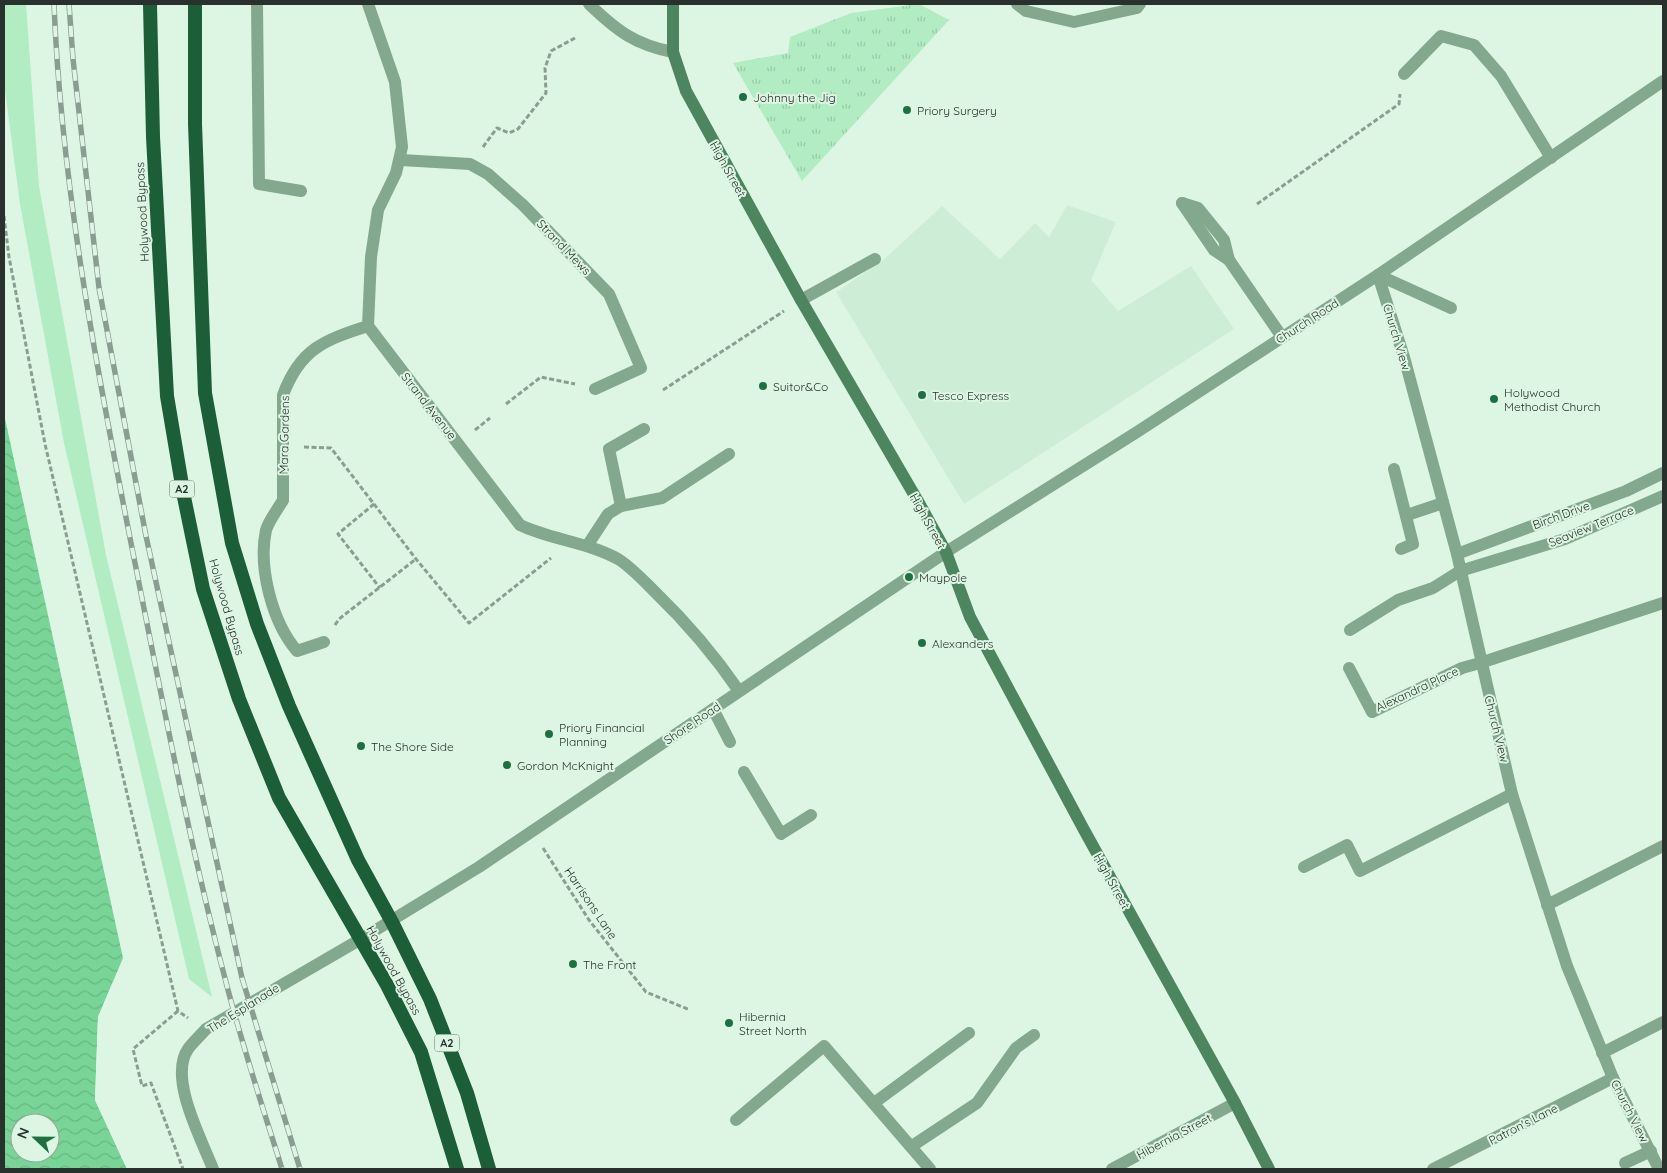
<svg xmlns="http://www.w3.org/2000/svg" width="1667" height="1173" viewBox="0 0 1667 1173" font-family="Quicksand,sans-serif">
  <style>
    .built { fill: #ceedd6 }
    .green { fill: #b1ecc2 }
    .park { fill: url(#park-tufts) }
    .water { fill: url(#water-waves); fill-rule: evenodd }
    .pier { fill: #ddf6e4 }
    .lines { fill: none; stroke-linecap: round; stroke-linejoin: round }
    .path { stroke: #8b9d91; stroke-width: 3; stroke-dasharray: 5 2.5; stroke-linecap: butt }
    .service { stroke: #83a88d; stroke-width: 12 }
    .pedestrian { stroke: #83a88d; stroke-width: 12 }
    .minor { stroke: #83a88d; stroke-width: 12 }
    .tertiary { stroke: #83a88d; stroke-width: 12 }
    .secondary { stroke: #4c855f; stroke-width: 12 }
    .trunk { stroke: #1c5e38; stroke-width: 14 }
    .rail-casing { stroke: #8b9d90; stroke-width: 5.5 }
    .rail { stroke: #ddf6e4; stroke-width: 4; stroke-dasharray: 11; stroke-linecap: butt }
    .poi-dot { fill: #1e6f41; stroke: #ddf6e4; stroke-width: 2 }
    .labels { text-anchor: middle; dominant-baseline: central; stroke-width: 4; stroke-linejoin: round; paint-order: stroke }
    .shield { fill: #ddf6e4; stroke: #5e6c62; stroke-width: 1 }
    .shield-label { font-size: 11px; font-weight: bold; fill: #28312b }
    .poi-label { font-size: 12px; fill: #28312b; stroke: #ddf6e4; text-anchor: start }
    .street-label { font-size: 12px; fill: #28312b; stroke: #ddf6e4 }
  </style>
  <defs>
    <pattern id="park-tufts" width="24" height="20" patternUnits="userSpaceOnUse" patternTransform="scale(1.25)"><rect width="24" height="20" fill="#b1ecc2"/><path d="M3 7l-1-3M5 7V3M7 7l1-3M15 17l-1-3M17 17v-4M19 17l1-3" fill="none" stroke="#98cba7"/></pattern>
    <pattern id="water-waves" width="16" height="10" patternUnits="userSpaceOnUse" patternTransform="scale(1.25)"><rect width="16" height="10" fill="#78d597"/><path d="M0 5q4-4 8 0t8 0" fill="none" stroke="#68b782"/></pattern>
  </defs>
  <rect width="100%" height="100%" fill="#ddf6e4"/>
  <path class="built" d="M 1067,205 L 1116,222 L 1091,280 L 1118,311 L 1191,266 L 1234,329 L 964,504 L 836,292 L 882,261 L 942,206 L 1000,259 L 1035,223 L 1049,237 Z"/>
  <path class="green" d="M 4,4 L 26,4 L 39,186 L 106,555 L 212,997 L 189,979 L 64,443 L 20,204 L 4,83 Z"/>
  <path class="park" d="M 919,4 L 949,20 L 802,181 L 733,63 L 788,53 L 790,37 L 851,13 Z"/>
  <path class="water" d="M 4,414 L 123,958 L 98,1017 L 95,1100 L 127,1169 L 4,1169 ZM 20,1123 L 50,1123 L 50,1153 L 20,1153 Z"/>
  <path class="pier" d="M 117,978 L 101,1018 L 97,1099 L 130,1169 L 127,1169 L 95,1100 L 98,1017 L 112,984 Z"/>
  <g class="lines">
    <g class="path">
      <path d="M 483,147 L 497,128 L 509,133 L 518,129 L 546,93 L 545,68 L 551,51 L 575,38"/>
      <path d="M 1257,204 L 1399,104 L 1400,94"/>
      <path d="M 4,216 L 9,257 L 45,444 L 178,1011 L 188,1018"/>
      <path d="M 663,390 L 784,311"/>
      <path d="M 506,404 L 541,377 L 575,384"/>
      <path d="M 475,430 L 490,418"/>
      <path d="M 304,447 L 331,448 L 416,559 L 469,623 L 551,558"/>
      <path d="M 374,504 L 338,534 L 380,588"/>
      <path d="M 335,625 L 339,619 L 416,559"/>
      <path d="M 543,848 L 589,920 L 646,992 L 690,1010"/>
      <path d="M 178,1011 L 133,1049 L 142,1086 L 151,1083 L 183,1169"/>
    </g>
    <g class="service">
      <path d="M 257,4 L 259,184 L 301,191"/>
      <path d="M 1404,74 L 1441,36 L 1474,45 L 1501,76 L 1551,158"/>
      <path d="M 1182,203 L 1198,208 L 1224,240 L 1229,260 L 1282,337"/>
      <path d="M 1182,203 L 1214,250 L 1229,260"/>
      <path d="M 1378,275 L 1451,308"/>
      <path d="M 801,300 L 875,259"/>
      <path d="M 1394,469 L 1413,544 L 1401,549"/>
      <path d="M 283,500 C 278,509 269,520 266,530 C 258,567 272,622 297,651 L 324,642"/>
      <path d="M 621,506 L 609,449 L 644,429"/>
      <path d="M 1407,515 L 1443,503"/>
      <path d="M 587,546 L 608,514 L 621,506 L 662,498 L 729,454"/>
      <path d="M 1350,630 L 1398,600 L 1433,588 L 1460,571"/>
      <path d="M 1480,663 L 1663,603"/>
      <path d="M 713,709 L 730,742"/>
      <path d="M 744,772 L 781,834 L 811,815"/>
      <path d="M 1304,867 L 1347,845 L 1360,871 L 1512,794"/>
      <path d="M 1547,905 L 1663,846"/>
      <path d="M 874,1103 L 969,1033"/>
      <path d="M 736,1120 L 824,1046 L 930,1169"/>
      <path d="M 912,1146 L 977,1103 L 1016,1048 L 1034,1035"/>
      <path d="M 1625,1163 L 1651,1151"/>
    </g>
    <g class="pedestrian">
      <path d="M 1112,1169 L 1235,1103"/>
      <path d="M 1433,1169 L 1613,1078"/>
    </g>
    <g class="minor">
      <path d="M 368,4 L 395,82 L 402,147 L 396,173 L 378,210 L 371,257 L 368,326 L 520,525 C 552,540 587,542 618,559 C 631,567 644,581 655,592 C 686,622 715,656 739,691"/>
      <path d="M 589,4 C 616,30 635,45 673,52"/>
      <path d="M 1017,4 L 1026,11 L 1074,22 L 1137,8 L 1140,4"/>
      <path d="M 401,160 L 470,164 L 488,174 L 523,205 L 609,294 L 641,368 L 595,389"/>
      <path d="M 1378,275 L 1404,357 L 1457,554 L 1512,794 L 1567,966 L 1613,1078 L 1659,1169"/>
      <path d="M 283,500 L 283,395 C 300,349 324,340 368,326"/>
      <path d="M 1457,554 L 1626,491 L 1663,473"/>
      <path d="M 1460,571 L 1565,539 L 1663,496"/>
      <path d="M 1349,668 L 1372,712 L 1462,668 L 1480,663"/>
      <path d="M 1602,1053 L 1663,1022"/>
      <path d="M 213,1169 C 202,1140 168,1078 188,1049 C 193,1042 200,1036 206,1029 L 361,939"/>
    </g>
    <path class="tertiary" d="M 361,939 L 479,867 L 946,552 L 1137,432 L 1378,275 L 1663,81"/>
    <path class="secondary" d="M 673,4 L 673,52 L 686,91 L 801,300 L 919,503 L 946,552 L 970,617 L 1083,828 L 1235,1103 L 1269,1169"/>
    <g class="trunk">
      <path d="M 150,4 L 153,137 L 167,396 L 184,497 L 203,589 L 239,699 L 279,798 L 387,985 L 421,1052 L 457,1169"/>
      <path d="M 195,4 L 195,124 L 205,393 L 232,543 L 257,624 L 289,706 L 358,860 L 392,922 L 430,999 L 467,1093 L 489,1169"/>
    </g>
    <defs>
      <g id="rail">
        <path d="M 54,4 C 61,183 97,371 132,548 C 161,693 189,843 227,986 C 243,1048 263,1108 282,1169"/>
        <path d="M 69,4 L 73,59 L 99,288 L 146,536 L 242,978 L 300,1169"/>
      </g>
    </defs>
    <use href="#rail" class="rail-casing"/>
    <use href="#rail" class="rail"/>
  </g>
  <g class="poi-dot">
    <circle cx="743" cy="97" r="5"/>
    <circle cx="907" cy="110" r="5"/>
    <circle cx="763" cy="386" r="5"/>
    <circle cx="922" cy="395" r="5"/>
    <circle cx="1494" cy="399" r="5"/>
    <circle cx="909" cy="577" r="5"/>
    <circle cx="922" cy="643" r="5"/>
    <circle cx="549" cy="734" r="5"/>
    <circle cx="361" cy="746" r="5"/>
    <circle cx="507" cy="765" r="5"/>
    <circle cx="573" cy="964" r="5"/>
    <circle cx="729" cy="1023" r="5"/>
  </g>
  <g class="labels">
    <g class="shield">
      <rect x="169.5" y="480.5" width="25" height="17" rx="4"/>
      <rect x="434.5" y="1034.5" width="25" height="17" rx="4"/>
    </g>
    <g class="shield-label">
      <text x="182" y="489">A2</text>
      <text x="447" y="1043">A2</text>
    </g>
    <g class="poi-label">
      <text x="753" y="97">Johnny the Jig</text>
      <text x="917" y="110">Priory Surgery</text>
      <text x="773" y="386">Suitor&amp;Co</text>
      <text x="1504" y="392">Holywood<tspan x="1504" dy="14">Methodist Church</tspan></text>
      <text x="932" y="395">Tesco Express</text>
      <text x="919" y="577">Maypole</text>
      <text x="932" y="643">Alexanders</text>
      <text x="559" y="727">Priory Financial<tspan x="559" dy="14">Planning</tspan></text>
      <text x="371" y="746">The Shore Side</text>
      <text x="517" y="765">Gordon McKnight</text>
      <text x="583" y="964">The Front</text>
      <text x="739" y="1016">Hibernia<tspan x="739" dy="14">Street North</tspan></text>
    </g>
    <g class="street-label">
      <text transform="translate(728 169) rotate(61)">High Street</text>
      <text transform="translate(142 212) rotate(-93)">Holywood Bypass</text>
      <text transform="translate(564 247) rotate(46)">Strand Mews</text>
      <text transform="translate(1307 321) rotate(-33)">Church Road</text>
      <text transform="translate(1397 337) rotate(73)">Church View</text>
      <text transform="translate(429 406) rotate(52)">Strand Avenue</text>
      <text transform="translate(284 435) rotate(-89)">Mara Gardens</text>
      <text transform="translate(1561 515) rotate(-20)">Birch Drive</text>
      <text transform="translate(928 521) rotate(61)">High Street</text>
      <text transform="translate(1591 526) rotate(-22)">Seaview Terrace</text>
      <text transform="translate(227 607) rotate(74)">Holywood Bypass</text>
      <text transform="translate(1417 689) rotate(-25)">Alexandra Place</text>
      <text transform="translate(692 723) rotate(-34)">Shore Road</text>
      <text transform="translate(1497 729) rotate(76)">Church View</text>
      <text transform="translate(1112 881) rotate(61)">High Street</text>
      <text transform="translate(591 903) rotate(56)">Harrisons Lane</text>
      <text transform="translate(394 970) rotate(61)">Holywood Bypass</text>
      <text transform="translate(243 1008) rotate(-32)">The Esplanade</text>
      <text transform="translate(1630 1111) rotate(63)">Church View</text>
      <text transform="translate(1523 1124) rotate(-27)">Patron's Lane</text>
      <text transform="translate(1174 1136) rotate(-28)">Hibernia Street</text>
    </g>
  </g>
  <rect width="1667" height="1173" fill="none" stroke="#28312b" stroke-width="10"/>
  <g transform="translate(35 1138) rotate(292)"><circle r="24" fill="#ddf6e4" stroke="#95a79a"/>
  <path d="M0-4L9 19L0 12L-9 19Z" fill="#1e6f41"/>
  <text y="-8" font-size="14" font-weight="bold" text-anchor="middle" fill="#28312b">N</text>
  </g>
</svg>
